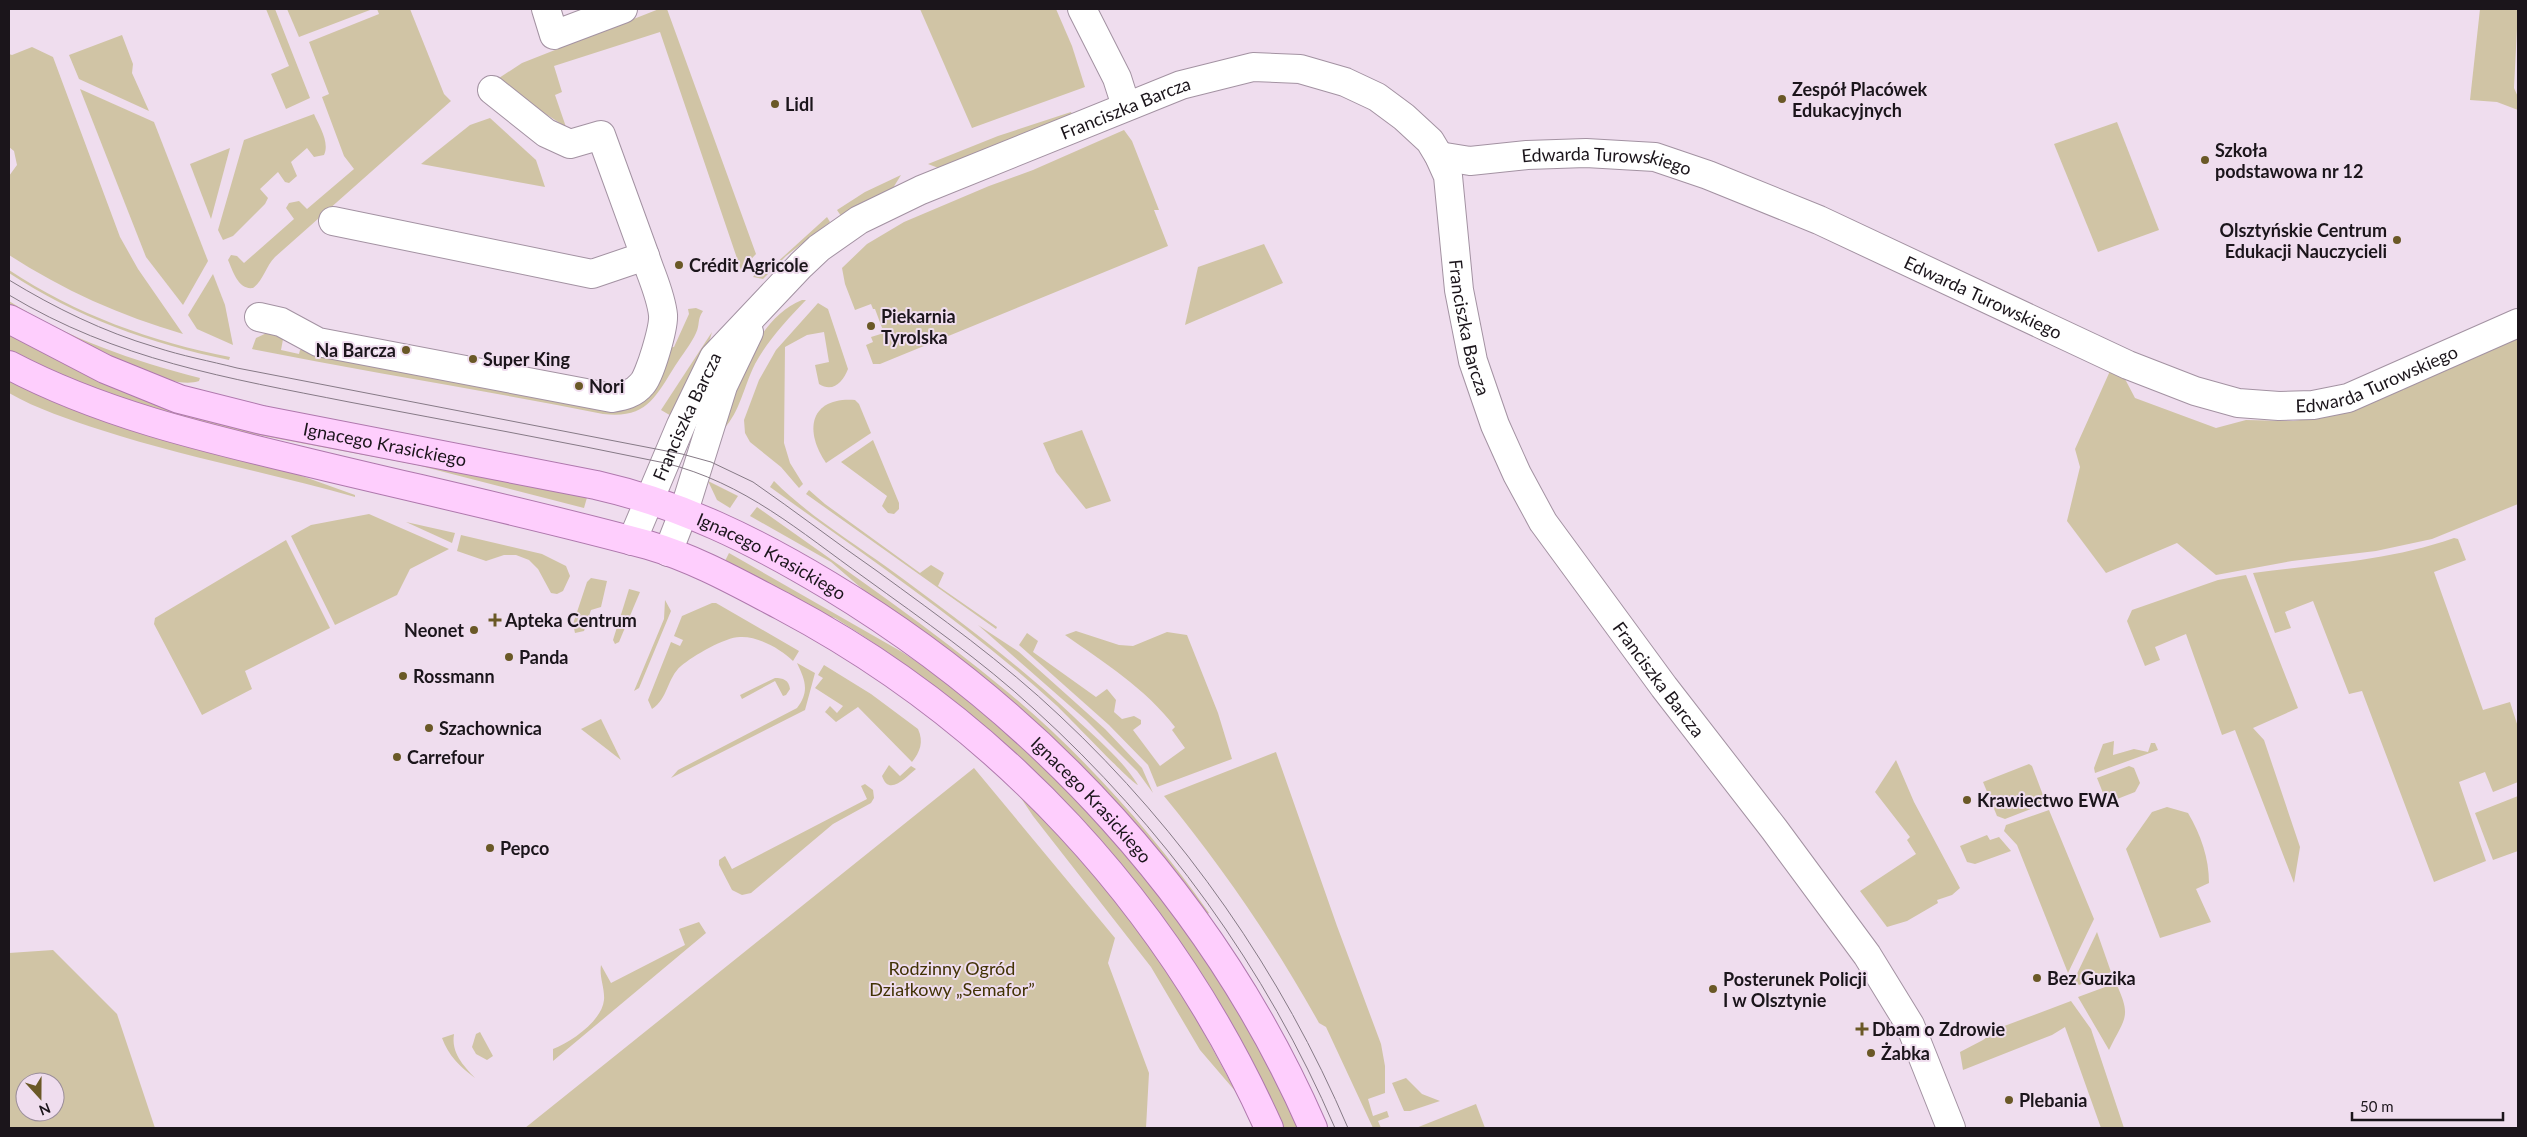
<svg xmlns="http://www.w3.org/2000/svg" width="2527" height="1137" viewBox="0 0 2527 1137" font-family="Lato,sans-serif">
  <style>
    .green { fill: #d0c4a5; fill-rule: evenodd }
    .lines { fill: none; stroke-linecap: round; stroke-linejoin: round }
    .minor-casing { stroke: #a392a2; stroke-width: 30 }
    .major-casing { stroke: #af78ad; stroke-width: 30 }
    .minor { stroke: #fff; stroke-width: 28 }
    .major { stroke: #fecefd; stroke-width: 28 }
    .tram { stroke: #867a86; stroke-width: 1 }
    .poi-dot { fill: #6a5826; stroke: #efddee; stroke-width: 2 }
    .labels { text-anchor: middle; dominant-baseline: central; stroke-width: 4; stroke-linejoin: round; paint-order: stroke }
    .poi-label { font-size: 18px; font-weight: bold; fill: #1b151b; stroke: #efddee; text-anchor: start }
    .street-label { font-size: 18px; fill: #1b151b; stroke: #efddee }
    .park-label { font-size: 18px; fill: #413204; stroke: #efddee }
  </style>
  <rect width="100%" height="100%" fill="#efddee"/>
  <g class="green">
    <path d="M 266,9 L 275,9 L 310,98 L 286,109 L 271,74 L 289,66 Z"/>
    <path d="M 287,9 L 370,9 L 370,10 L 299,37 Z"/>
    <path d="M 377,9 L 410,9 L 444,94 L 451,101 L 275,257 C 266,266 263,281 253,288 C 238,290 233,271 228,260 L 231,255 L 237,256 L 244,263 L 294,219 L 286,208 L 289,203 L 299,201 L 307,209 L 354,169 L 344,156 L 322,97 L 329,94 L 309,42 L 379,14 Z"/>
    <path d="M 659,9 L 667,9 L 756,254 L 741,270 L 660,32 L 554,66 L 562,92 L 555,95 L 566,127 L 516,95 L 499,78 L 522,63 Z"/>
    <path d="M 920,9 L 1056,9 L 1072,46 L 1085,87 L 972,128 Z"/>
    <path d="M 2480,9 L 2518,9 L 2514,88 L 2518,97 L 2518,110 L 2497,102 L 2470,100 Z"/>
    <path d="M 122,35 L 133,64 L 132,73 L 149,111 L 79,79 L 69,55 Z"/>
    <path d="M 32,47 L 53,57 L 120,237 L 138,269 L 183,334 C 121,316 63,290 9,255 L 9,176 L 17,165 L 14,151 L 9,147 L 9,54 L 12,55 Z"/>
    <path d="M 80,89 L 154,122 L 208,261 L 183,305 L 146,257 Z"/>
    <path d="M 1071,112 L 1073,117 L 941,169 L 928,164 L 998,136 Z"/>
    <path d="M 314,114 C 319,126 330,142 324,155 L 314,157 L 307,148 L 291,162 L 297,176 L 289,183 L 285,182 L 278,172 L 260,189 L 268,198 L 265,204 L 233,236 L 223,240 L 218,230 L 244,140 Z"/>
    <path d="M 490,118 L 536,160 L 545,187 L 421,164 L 470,125 Z"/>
    <path d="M 2117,122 L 2159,230 L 2098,252 L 2054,144 Z"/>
    <path d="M 1124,130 L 1132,141 L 1159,210 L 1154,210 L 1168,246 L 880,364 L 873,364 L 866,345 L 873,342 L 871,337 L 884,333 L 875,309 L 873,309 L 871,304 L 855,310 L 845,284 L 842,268 L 867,244 L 904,222 L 989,186 L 1033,170 Z"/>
    <path d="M 230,148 L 211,219 L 190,164 Z"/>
    <path d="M 901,175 L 893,188 L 841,216 L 837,210 L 865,192 Z"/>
    <path d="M 827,217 L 830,222 L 786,256 L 763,279 L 753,277 L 756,273 L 773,266 Z"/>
    <path d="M 1264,244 L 1283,283 L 1185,325 L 1198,267 Z"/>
    <path d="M 9,270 C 75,314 152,342 230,357 L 229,360 C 151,344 76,317 9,273 Z"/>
    <path d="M 213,274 L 225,305 L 233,345 L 197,329 L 188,315 Z"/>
    <path d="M 802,300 L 806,300 C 787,320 768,340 755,364 C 743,388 741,410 723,430 C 736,385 755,319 802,300 Z"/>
    <path d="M 9,301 C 67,338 133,361 200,378 L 199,381 C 162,394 50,327 13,308 L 9,305 Z"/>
    <path d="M 818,303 L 828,309 L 848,369 C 843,382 833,393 819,384 L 815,365 L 829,362 L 824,332 L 807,335 L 785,347 L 784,443 L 790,463 L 803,484 L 799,488 L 781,467 L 750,442 L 745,433 L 744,420 L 759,380 L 776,350 Z"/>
    <path d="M 696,308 L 703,311 C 697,319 700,325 696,333 C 691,344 682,355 675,366 C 655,398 646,419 603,414 C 487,391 369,372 252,349 L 256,338 L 271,331 L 284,334 L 281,350 L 299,354 L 300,350 L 305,350 L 305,352 L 596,409 L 606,403 L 665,348 L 674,347 L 689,314 L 688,309 Z"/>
    <path d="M 712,332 L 710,339 L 673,417 L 661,410 Z"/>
    <path d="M 9,333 L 32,346 L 588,494 L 584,508 L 417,465 L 242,432 L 166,414 L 88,388 L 9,352 Z"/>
    <path d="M 2518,337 L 2518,504 L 2432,539 L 2376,551 L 2292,561 L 2216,575 L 2177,543 L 2106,573 L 2067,521 L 2080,467 L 2075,449 L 2110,371 L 2125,379 L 2135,398 L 2216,428 L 2246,420 L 2293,421 L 2337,415 L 2388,396 Z"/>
    <path d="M 9,381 L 63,406 L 115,424 L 274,466 L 355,495 L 355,497 C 271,473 184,457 101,430 C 70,420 37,409 9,393 Z"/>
    <path d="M 855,400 L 859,404 L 871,433 L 826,463 C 804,431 809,397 855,400 Z"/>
    <path d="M 1082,430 L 1111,501 L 1086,509 L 1056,472 L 1043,443 Z"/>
    <path d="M 873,440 L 899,503 L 899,509 L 894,514 L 888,513 L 882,506 L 887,496 L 841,462 Z"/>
    <path d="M 708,481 L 738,496 L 730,508 L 717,500 Z"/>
    <path d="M 774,481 C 808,515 849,540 888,568 C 952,615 1016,662 1074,717 C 1096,738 1122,759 1138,785 C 1132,784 1068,716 1056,705 C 967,624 867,557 770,487 Z"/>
    <path d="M 809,490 L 825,504 L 920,573 L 931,565 L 944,573 L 938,586 L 997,627 L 996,629 L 806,494 Z"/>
    <path d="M 757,507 C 842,568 930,627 1010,694 C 1085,757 1152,832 1209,913 L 1204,916 L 921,630 L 867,593 L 831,562 L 750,516 Z"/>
    <path d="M 369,514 L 449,549 L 410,569 L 397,595 L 335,625 L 291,536 L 311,525 Z"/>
    <path d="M 406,522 L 455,533 L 452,543 Z"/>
    <path d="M 461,535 L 542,554 L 566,566 L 570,576 L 563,591 L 557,594 L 551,593 L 538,569 L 529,560 L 516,555 L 504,555 L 486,561 L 457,551 Z"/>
    <path d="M 2454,538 L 2458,539 L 2466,560 L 2434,572 L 2483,710 L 2510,702 L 2518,727 L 2518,782 L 2493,792 L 2485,772 L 2459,782 L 2486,861 L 2434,882 L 2362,691 L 2349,694 L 2313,601 L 2285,612 L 2291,628 L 2275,633 L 2253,573 C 2321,564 2389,561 2454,538 Z"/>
    <path d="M 286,540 L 330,628 L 245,671 L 252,689 L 202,715 L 154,624 L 155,618 Z"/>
    <path d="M 729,553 L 902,652 L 973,699 L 1109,828 L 1221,977 L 1301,1128 L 1283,1128 C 1189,917 1032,739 835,618 L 827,616 L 725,561 Z"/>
    <path d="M 2246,575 L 2298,708 L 2253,728 L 2264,740 L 2300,847 L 2294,883 L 2235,730 L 2222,735 L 2186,634 L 2155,647 L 2160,660 L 2145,666 L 2127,621 L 2132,610 L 2218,580 Z"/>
    <path d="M 591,578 L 607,581 L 601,607 L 591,610 L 584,631 L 575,633 L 573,624 L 587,582 Z"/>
    <path d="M 629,589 L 640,592 L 619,642 L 615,644 L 613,640 Z"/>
    <path d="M 665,600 L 671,611 L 639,688 L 634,691 L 664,619 Z"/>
    <path d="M 712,603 L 716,603 L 799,651 L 793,661 C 781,649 758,636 740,637 C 725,637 693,656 681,666 C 667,678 668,699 652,709 L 648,700 L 671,642 L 680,646 L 683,640 L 674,636 L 682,616 Z"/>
    <path d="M 978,625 L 1019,652 L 1105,729 L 1142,768 L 1153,793 L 1137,771 L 1086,720 Z"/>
    <path d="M 1076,631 L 1119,645 L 1133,646 L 1167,632 L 1187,635 L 1218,713 L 1232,759 L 1157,787 L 1148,765 L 1109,725 L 1019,645 L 1027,633 L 1038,641 L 1033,652 L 1096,697 L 1107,689 L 1116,700 L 1114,712 L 1122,719 L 1134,716 L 1141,720 L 1141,724 L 1133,730 L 1160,766 L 1185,748 L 1172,730 L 1175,727 C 1145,688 1105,663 1065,635 Z"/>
    <path d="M 797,663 L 815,673 L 805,710 L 671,778 L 678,770 L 797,708 C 810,691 805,680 797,663 Z"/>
    <path d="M 824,665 L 871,694 L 918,729 C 924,742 920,752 912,762 L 858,707 L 836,722 L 825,712 L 830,706 L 837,713 L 843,706 L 815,688 L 823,678 L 818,675 Z"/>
    <path d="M 775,678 C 783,678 789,680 790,689 L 786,695 L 783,696 L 775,681 L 742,699 L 740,695 Z"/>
    <path d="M 601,719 L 621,760 L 581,729 Z"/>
    <path d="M 2114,741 L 2113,755 L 2134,749 L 2148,752 L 2151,743 L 2155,743 L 2158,750 L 2095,773 L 2094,768 L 2103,744 Z"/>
    <path d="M 1276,752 L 1337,926 L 1381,1044 L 1385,1066 L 1385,1093 L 1368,1099 L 1373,1116 L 1387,1111 L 1389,1117 L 1378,1121 L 1381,1128 L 1373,1128 L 1326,1027 L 1319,1023 C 1274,942 1223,868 1164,796 Z"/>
    <path d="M 1896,760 L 1914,802 L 1960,888 L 1952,895 L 1937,900 L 1938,903 L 1907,921 L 1887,927 L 1860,891 L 1916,854 L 1907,840 L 1910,837 L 1875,792 Z"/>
    <path d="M 2029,764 L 2032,766 L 2046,803 L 2005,819 L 1997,816 L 1983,782 Z"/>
    <path d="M 889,765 L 900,776 L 911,766 L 916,769 C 906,777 889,797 882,776 Z"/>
    <path d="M 2129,766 L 2134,768 L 2140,783 L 2135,792 L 2107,803 L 2097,778 Z"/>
    <path d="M 974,768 L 1115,938 L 1108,963 L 1149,1073 L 1146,1128 L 525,1128 Z"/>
    <path d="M 865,784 L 873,790 L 874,798 L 871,803 L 833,824 L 751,893 L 742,895 L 732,890 L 719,865 L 719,860 L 725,856 L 732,869 L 867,799 L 861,786 Z"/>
    <path d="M 1015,789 L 1038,811 L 1139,928 L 1193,1013 L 1236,1092 L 1200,1050 L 1151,967 L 1033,816 Z"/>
    <path d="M 2518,796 L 2518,851 L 2493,860 L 2475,813 Z"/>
    <path d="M 2167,807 L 2188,813 C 2201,835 2209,858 2209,883 L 2196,889 L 2211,922 L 2160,938 L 2126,849 L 2152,812 Z"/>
    <path d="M 2049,810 L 2094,919 L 2068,973 L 2017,845 L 2004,831 L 2006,825 Z"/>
    <path d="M 1987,835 L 1990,840 L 1999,837 L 2011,851 L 1975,864 L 1967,862 L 1960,846 Z"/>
    <path d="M 699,922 L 706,933 L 553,1061 L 553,1049 C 571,1042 602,1021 604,1000 C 605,988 599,977 601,965 L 611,983 L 685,945 L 679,929 Z"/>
    <path d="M 2097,932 L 2111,972 L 2079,985 L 2074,980 Z"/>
    <path d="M 53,950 L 117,1014 L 155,1128 L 9,1128 L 9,953 ZM 25,1082 L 55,1082 L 55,1112 L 25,1112 Z"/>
    <path d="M 2116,983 C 2132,1018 2125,1017 2109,1050 L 2078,997 Z"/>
    <path d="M 2071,1001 L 2091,1029 L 2124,1128 L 2101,1128 L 2065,1027 L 2052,1035 L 1963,1070 L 1960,1052 L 1983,1040 L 1999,1028 Z"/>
    <path d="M 480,1032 L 493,1056 L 487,1060 L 476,1054 L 472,1047 L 476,1034 Z"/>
    <path d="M 454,1034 C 451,1053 463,1065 475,1078 C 459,1066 449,1056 442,1038 Z"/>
    <path d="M 1406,1078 L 1422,1094 L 1440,1101 L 1410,1111 L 1404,1111 L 1392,1083 Z"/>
    <path d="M 1476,1104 L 1485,1128 L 1416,1128 Z"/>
  </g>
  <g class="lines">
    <defs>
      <g id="minor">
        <path d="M 546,9 L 554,35 L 623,9"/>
        <path d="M 1082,9 L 1117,78 L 1126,106"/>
        <path d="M 492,90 L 546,133 L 570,144 L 601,135 L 645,256"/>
        <path id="s1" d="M 1439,156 L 1470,161 L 1527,155 L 1586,153 L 1655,157 L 1708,175 L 1819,220 L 2128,365 L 2195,391 L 2238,403 L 2279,406 L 2313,405 L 2348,398 L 2518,323"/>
        <path d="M 259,317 L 281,322 L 318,342 L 612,398 C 623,396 634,394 642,384 C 650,376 664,327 663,315 C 661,295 651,275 645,256 L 592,274 L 333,221"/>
        <path id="s2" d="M 632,541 L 681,425 L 714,357 L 801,265 L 819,248 L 859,220 L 921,190 L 1181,85 L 1253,67 L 1300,69 L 1345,82 L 1377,97 L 1404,117 L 1430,141 L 1439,156 L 1448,176 L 1459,290 L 1473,361 L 1495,425 L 1517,474 L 1543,522 L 1664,687 L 1774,829 L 1867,955 L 1910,1025 L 1951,1128"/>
        <path d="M 668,552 L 684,511 L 723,386 L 749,332"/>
      </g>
      <g id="major">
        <path id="s3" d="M 9,319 L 105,369 L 179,399 L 262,420 L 596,485 C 680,504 755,541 828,585 C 1040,713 1214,901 1313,1128"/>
        <path d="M 9,365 C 100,413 201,437 302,461 C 417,489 534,514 648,545 C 696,559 738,583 782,606 C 999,721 1168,904 1269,1128"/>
      </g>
    </defs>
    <use href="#minor" class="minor-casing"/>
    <use href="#major" class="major-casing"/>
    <use href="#minor" class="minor"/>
    <use href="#major" class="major"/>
    <g class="tram">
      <path d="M 9,280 C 55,308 104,332 155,347 C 182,356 210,361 237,368 L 682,454 L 711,462 L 753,482 C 795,511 835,542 877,571 C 940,617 1003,662 1060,716 C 1183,831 1282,973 1348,1128"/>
      <path d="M 9,295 C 117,360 227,378 349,402 C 454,422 560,441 665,463 C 745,483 799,531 865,578 C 923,620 982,661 1034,709 C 1163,826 1266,968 1335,1128"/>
    </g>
  </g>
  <g class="poi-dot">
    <circle cx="1782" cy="99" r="5"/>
    <circle cx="775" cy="104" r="5"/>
    <circle cx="2205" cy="160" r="5"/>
    <circle cx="2397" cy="240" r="5"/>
    <circle cx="679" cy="265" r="5"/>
    <circle cx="871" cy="326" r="5"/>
    <circle cx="406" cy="350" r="5"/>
    <circle cx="473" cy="359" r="5"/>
    <circle cx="579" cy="386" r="5"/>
    <path d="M492.5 612.5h5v5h5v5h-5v5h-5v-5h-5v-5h5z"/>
    <circle cx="474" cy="630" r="5"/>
    <circle cx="509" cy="657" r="5"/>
    <circle cx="403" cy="676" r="5"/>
    <circle cx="429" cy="728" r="5"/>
    <circle cx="397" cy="757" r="5"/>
    <circle cx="1967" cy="800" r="5"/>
    <circle cx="490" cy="848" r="5"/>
    <circle cx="2037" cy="978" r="5"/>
    <circle cx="1713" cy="989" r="5"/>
    <path d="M1859.5 1021.5h5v5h5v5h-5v5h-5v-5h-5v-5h5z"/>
    <circle cx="1871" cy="1053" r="5"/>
    <circle cx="2009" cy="1100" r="5"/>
  </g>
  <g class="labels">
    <g class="poi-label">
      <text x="1792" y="89">Zespół Placówek<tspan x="1792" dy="21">Edukacyjnych</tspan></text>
      <text x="785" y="104">Lidl</text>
      <text x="2215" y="150">Szkoła<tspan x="2215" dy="21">podstawowa nr 12</tspan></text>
      <text x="2387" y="230" text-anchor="end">Olsztyńskie Centrum<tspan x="2387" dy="21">Edukacji Nauczycieli</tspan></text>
      <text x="689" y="265">Crédit Agricole</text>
      <text x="881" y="316">Piekarnia<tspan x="881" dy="21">Tyrolska</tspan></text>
      <text x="396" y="350" text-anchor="end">Na Barcza</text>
      <text x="483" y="359">Super King</text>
      <text x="589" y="386">Nori</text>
      <text x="505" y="620">Apteka Centrum</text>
      <text x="464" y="630" text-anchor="end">Neonet</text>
      <text x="519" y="657">Panda</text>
      <text x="413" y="676">Rossmann</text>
      <text x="439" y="728">Szachownica</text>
      <text x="407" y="757">Carrefour</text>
      <text x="1977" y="800">Krawiectwo EWA</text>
      <text x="500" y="848">Pepco</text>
      <text x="2047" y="978">Bez Guzika</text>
      <text x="1723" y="979">Posterunek Policji<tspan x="1723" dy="21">I w Olsztynie</tspan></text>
      <text x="1872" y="1029">Dbam o Zdrowie</text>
      <text x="1881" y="1053">Żabka</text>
      <text x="2019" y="1100">Plebania</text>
    </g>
    <g class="street-label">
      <text stroke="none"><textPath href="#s2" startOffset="691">Franciszka Barcza</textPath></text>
      <text stroke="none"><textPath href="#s1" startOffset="169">Edwarda Turowskiego</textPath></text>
      <text stroke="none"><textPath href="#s1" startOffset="574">Edwarda Turowskiego</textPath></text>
      <text stroke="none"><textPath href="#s2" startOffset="1216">Franciszka Barcza</textPath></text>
      <text stroke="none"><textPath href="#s1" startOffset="994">Edwarda Turowskiego</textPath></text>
      <text stroke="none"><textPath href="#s2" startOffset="136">Franciszka Barcza</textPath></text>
      <text stroke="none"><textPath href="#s3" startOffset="399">Ignacego Krasickiego</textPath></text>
      <text stroke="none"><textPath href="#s3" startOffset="804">Ignacego Krasickiego</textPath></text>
      <text stroke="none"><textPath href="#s2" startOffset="1621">Franciszka Barcza</textPath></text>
      <text stroke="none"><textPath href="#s3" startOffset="1209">Ignacego Krasickiego</textPath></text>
    </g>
    <g class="park-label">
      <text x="952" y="968">Rodzinny Ogród<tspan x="952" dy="21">Działkowy „Semafor”</tspan></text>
    </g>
  </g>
  <rect width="2527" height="1137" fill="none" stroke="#1b151b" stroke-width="20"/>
  <g transform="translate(40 1097) rotate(159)"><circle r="24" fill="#efddee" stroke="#9a8d9a"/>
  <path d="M0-4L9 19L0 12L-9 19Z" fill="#6a5826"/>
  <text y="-8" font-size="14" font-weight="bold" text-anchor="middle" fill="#1b151b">N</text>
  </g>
  <path d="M2352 1112v8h151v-8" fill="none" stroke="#1b151b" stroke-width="2.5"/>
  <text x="2360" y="1112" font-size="15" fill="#1b151b" stroke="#efddee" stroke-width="4" paint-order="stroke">50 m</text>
</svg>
